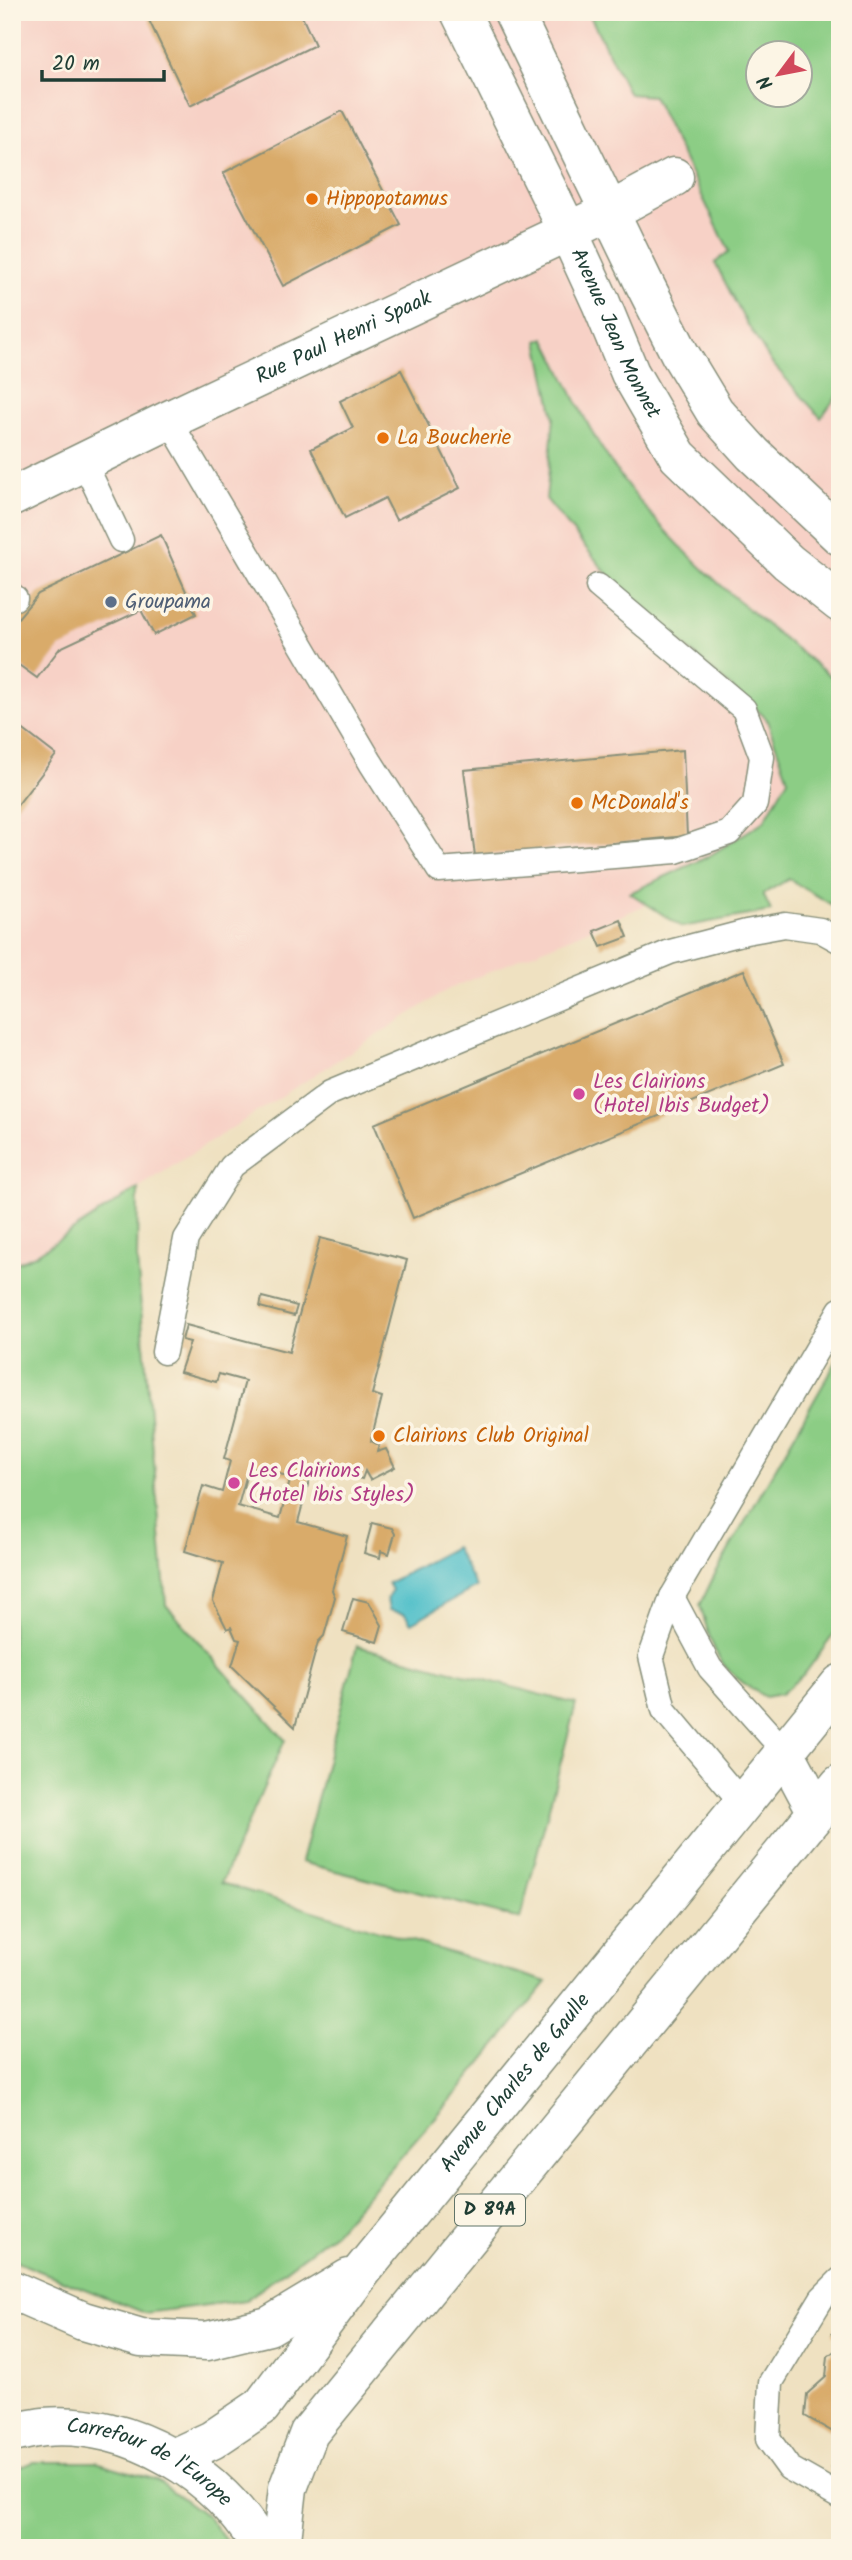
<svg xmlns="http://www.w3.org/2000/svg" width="852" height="2560" viewBox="0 0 852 2560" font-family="Kalam,sans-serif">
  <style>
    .built { fill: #f7d1c6; fill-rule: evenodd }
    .green { fill: #8ccd85; stroke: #56855c; stroke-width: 2; fill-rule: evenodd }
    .water { fill: #54c1ca; stroke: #3a7f7f; stroke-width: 2 }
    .building { fill: #d9ab6b; fill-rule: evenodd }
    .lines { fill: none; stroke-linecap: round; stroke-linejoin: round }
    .service-casing { stroke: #878f7a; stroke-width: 27 }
    .minor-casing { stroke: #878f7a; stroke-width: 41 }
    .tertiary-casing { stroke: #878f7a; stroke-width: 41 }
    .primary-casing { stroke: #878f7a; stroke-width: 41 }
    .service { stroke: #fff; stroke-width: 24 }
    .minor { stroke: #fff; stroke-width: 38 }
    .tertiary { stroke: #fff; stroke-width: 38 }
    .primary { stroke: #fff; stroke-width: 38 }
    .food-dot { fill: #e8710a; stroke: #fcf5e5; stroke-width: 2.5 }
    .service-dot { fill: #5c6f8a; stroke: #fcf5e5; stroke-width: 2.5 }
    .hotel-dot { fill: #d1479c; stroke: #fcf5e5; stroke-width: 2.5 }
    .labels { text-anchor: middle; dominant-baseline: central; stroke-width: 7; stroke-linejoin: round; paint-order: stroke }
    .shield { fill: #fcf5e5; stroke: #617469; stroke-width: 2 }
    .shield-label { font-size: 19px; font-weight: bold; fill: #1f3d34 }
    .food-label { font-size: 21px; fill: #c56008; stroke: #fcf5e5; text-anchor: start }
    .street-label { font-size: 21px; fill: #1f3d34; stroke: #fcf5e5 }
    .service-label { font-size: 21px; fill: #4e5e75; stroke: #fcf5e5; text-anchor: start }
    .hotel-label { font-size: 21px; fill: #b23c85; stroke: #fcf5e5; text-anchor: start }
  </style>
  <rect width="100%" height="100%" fill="#fcf5e5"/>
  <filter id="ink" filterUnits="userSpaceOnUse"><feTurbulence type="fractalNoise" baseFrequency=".0143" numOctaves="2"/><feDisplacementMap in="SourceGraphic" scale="14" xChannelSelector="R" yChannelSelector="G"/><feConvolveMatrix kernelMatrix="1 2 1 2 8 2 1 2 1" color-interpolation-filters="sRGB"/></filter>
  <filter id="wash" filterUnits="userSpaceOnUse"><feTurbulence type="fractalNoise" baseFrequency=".00686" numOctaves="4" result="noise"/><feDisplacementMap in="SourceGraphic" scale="28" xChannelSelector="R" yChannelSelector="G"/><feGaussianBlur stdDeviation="1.57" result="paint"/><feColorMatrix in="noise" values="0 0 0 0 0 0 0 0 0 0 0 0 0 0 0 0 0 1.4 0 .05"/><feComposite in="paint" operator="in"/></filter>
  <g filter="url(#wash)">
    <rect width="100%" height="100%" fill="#efe1c1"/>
    <path class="built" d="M 12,12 L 840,12 L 840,822 L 449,989 L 32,1256 L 12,1265 ZM 758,52 L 800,52 L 800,94 L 758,94 Z"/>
    <g class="green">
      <path d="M 588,12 L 840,12 L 840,391 L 821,418 L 771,362 L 743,317 L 715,263 L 729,251 L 653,96 L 629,94 ZM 758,52 L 800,52 L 800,94 L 758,94 Z"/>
      <path d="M 545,338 C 564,374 580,413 601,447 C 661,544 753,614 840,684 L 840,910 L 789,879 L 763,894 L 771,911 L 682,927 L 630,893 L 709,856 L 764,821 L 788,779 L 766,718 L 617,586 L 546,499 L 554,417 L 538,341 Z"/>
      <path d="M 138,1188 L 137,1260 L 166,1605 L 285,1740 L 221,1883 L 547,1982 L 456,2094 L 335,2232 L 246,2300 L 145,2313 L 12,2260 L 12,1265 L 35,1255 Z"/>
      <path d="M 840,1355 L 840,1626 L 806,1672 L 781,1694 L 765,1697 C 718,1669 715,1657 700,1605 L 714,1576 Z"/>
      <path d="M 357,1646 L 576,1704 L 520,1919 L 301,1862 Z"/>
      <path d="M 34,2462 L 96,2462 L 157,2480 L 208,2517 L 231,2548 L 12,2548 L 12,2470 Z"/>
    </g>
    <path class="water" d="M 455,1547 L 476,1587 L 411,1623 L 405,1614 L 389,1610 L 387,1599 L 392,1590 L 388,1583 Z"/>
    <g id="blocks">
      <g class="building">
        <path d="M 145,12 L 300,12 L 315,45 L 190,106 Z"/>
        <path d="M 342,111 L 401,225 L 283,286 L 223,173 Z"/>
        <path d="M 401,370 L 460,488 L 396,520 L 385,498 L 345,518 L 311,449 L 353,428 L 340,401 Z"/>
        <path d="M 161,535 L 196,614 L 154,635 L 141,610 L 60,648 L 37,678 L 12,660 L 12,625 L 38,594 Z"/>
        <path d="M 12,721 L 56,755 L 12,812 Z"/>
        <path d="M 683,750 L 687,836 L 475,856 L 464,770 Z"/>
        <path d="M 621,920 L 628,937 L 601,947 L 594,931 Z"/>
        <path d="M 744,970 L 784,1064 L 413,1218 L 374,1124 Z"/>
        <path d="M 320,1238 L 407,1260 L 372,1394 L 382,1397 L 371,1441 L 379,1445 L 377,1452 L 386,1449 L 395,1467 L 370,1480 L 365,1471 L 362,1479 L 334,1471 L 335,1466 L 322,1463 L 319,1476 L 311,1473 L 298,1522 L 347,1536 L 332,1590 L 335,1597 L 324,1636 L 318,1642 L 295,1727 L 232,1666 L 240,1640 L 236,1639 L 231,1627 L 227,1629 L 213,1601 L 223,1563 L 185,1551 L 203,1486 L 222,1492 L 230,1461 L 224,1459 L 245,1381 L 219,1374 L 216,1382 L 180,1372 L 190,1342 L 182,1340 L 186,1325 L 289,1352 ZM 249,1466 L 291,1477 L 280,1518 L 238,1506 Z"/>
        <path d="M 262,1297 L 297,1306 L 294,1316 L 260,1307 Z"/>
        <path d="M 372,1523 L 392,1528 L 395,1534 L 389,1554 L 381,1551 L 380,1558 L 364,1553 Z"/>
        <path d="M 353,1598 L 369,1602 L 382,1625 L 377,1642 L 343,1632 Z"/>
        <path d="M 840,2320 L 840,2338 L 832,2334 Z"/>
        <path d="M 840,2347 L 840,2436 L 805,2416 L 807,2394 L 826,2377 L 828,2356 Z"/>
        <path d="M 840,2448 L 840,2479 L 833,2477 L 831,2463 Z"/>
      </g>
    </g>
  </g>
  <g filter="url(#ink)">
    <use href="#blocks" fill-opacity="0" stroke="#878f7a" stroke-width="2"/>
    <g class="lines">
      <defs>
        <g id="service">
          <path d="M 169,420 L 371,763 L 439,870 L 676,851 L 729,833 L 755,804 L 762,757 L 744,709 L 598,586"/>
          <path d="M 84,462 L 121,540"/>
          <path d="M 12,595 L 15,598"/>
          <path d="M 164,1352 L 186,1239 L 232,1166 L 330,1093 L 670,952 L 746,932 L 785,925 L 820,930 L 840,941"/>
          <path d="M 672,1597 L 710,1668 L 785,1752"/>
          <path d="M 743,1804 L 664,1710 L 651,1656 L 672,1597 L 840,1310"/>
          <path d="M 840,2280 L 822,2298 L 771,2382 L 768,2439 L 789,2468 L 840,2497"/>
        </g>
        <g id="minor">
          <path id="s1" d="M 12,497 L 169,420 L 609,212 L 674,177"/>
          <path d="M 785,1752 L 817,1812"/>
        </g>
        <g id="tertiary">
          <path id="s2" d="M 460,12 L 568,231 L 601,303 L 630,373 L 678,456 L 788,562 L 840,603"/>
          <path d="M 513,12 L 643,281 L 680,354 L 715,412 L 753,454 L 840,536"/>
        </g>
        <g id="primary">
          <path d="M 12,2290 L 83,2321 L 141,2338 L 207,2341 L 269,2326 L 349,2278"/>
          <path id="s3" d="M 12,2433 C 23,2431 33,2428 44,2427 C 129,2419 221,2474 261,2548"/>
          <path id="s4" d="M 173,2458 L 212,2440 L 261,2407 L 363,2270 L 840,1684"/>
          <path d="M 281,2548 L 288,2488 L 309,2433 L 840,1784"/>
        </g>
      </defs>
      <use href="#service" class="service-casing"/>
      <use href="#minor" class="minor-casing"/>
      <use href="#tertiary" class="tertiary-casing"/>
      <use href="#primary" class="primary-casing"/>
      <use href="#service" class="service"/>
      <use href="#minor" class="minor"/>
      <use href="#tertiary" class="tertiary"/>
      <use href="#primary" class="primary"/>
    </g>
  </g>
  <g class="food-dot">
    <circle cx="312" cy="199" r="7"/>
    <circle cx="383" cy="438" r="7"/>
    <circle cx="577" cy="803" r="7"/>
    <circle cx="379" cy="1436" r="7"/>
  </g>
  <circle class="service-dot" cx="111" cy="602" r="7"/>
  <g class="hotel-dot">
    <circle cx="579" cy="1094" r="7"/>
    <circle cx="234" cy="1483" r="7"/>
  </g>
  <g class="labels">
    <rect class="shield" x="455" y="2194.5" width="70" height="31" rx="5"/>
    <g class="shield-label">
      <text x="490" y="2210">D 89A</text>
    </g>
    <g class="food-label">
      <text x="326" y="199">Hippopotamus</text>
      <text x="397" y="438">La Boucherie</text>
      <text x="591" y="803">McDonald's</text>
      <text x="393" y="1436">Clairions Club Original</text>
    </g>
    <g class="street-label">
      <text stroke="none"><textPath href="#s2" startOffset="357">Avenue Jean Monnet</textPath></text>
      <text stroke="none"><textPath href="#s1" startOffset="368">Rue Paul Henri Spaak</textPath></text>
      <text stroke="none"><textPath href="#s4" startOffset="514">Avenue Charles de Gaulle</textPath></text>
      <text stroke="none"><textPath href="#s3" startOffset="147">Carrefour de l'Europe</textPath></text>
    </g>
    <g class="service-label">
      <text x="125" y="602">Groupama</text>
    </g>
    <g class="hotel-label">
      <text x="593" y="1082">Les Clairions<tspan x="593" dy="24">(Hotel Ibis Budget)</tspan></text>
      <text x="248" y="1471">Les Clairions<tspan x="248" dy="24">(Hotel ibis Styles)</tspan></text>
    </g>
  </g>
  <rect width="852" height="2560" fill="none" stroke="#fcf5e5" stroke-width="42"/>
  <g transform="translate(779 74) rotate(238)"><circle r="33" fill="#fcf5e5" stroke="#a4ab9e" stroke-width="2"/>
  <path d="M0-5L12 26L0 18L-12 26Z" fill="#d1495b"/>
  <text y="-10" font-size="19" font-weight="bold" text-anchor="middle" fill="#1f3d34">N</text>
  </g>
  <path d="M42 70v10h122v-10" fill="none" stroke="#1f3d34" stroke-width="3.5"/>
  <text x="52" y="70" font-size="21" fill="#1f3d34" stroke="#fcf5e5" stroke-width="5" paint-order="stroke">20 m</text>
</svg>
